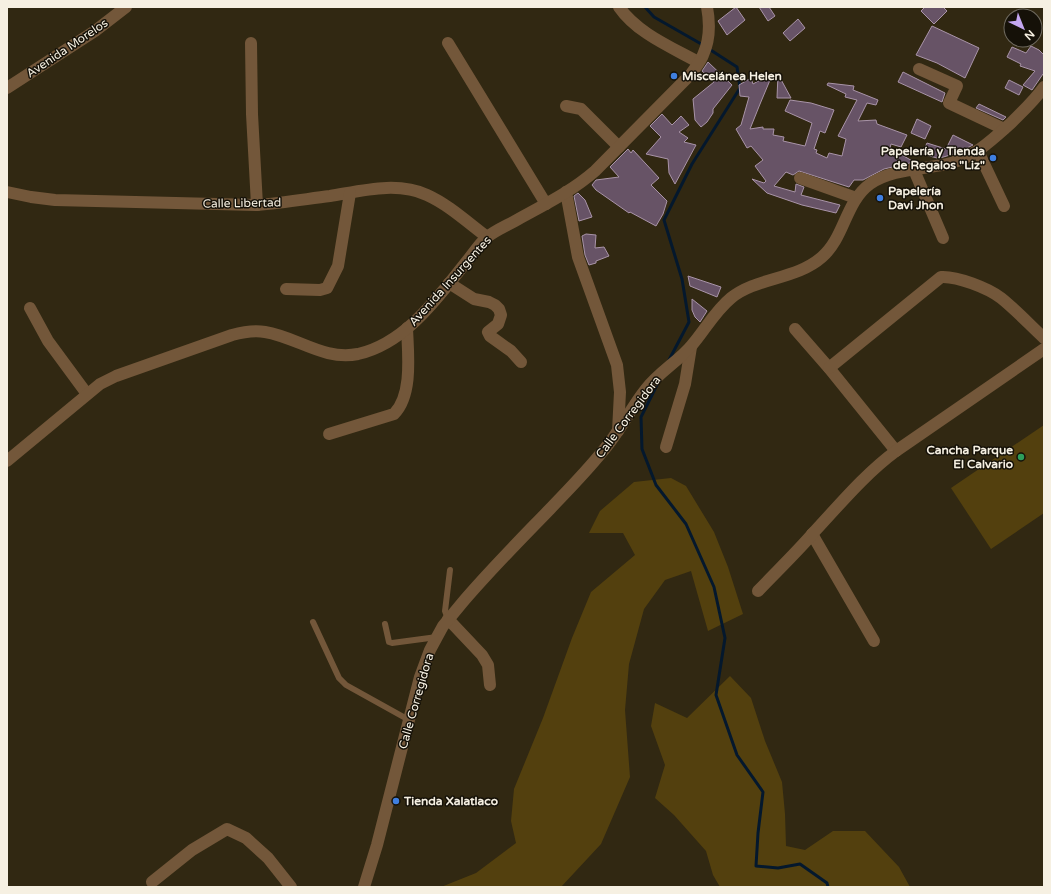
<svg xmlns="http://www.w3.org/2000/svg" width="1051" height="894" viewBox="0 0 1051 894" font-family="'Varela Round',sans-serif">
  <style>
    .green { fill: #53400e }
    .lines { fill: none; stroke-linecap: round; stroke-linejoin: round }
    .stream { stroke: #04182d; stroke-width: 3 }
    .building { fill: #675366; stroke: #a994a8 }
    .service { stroke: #73573a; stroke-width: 6 }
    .minor { stroke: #73573a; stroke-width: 12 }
    .shop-dot { fill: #3f7fe0; stroke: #151108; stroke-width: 1.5 }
    .leisure-dot { fill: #2e9e5b; stroke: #151108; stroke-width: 1.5 }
    .labels { text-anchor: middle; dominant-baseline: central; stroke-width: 3; stroke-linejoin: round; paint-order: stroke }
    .street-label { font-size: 12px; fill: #f6f0e2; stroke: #151108 }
    .poi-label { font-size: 12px; font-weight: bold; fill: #f6f0e2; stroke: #151108; text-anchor: start }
  </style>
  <rect width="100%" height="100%" fill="#312812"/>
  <g class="green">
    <path d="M 1044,425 L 1044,513 L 991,549 L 951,488 Z"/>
    <path d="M 671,478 L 686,486 L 714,532 L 728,567 L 743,614 L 708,631 L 691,571 L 665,580 L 644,609 L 629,664 L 625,710 L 630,777 L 601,844 L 561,887 L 441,887 L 476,873 L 516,843 L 511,821 L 514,789 L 543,718 L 572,638 L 591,592 L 635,555 L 623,533 L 589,533 L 600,511 L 634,482 Z"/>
    <path d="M 730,676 L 751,698 L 765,741 L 782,782 L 785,814 L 786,846 L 805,850 L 833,831 L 865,831 L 899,867 L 910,887 L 720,887 L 713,875 L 706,851 L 674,815 L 655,798 L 665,765 L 651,726 L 655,703 L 687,718 Z"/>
  </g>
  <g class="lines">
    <g class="stream">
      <path d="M 645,7 L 654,17 L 703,45"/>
      <path d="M 669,360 L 689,322 L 682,279 L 664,220 L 692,164 L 740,88 L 737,67 L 709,49"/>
      <path d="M 658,383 L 641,417 L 642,449 L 656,485 L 686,524 L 714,587 L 725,638 L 716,695 L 737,755 L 763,792 L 758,833 L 756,866 L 778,868 L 800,864 L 827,883 L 828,887"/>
    </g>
  </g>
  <g class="building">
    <path d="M 736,7 L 745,20 L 727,35 L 718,21 Z"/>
    <path d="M 759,7 L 769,7 L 775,16 L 768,21 Z"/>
    <path d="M 925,7 L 943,7 L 947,11 L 934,24 L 921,11 Z"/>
    <path d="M 798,19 L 805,28 L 790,41 L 783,33 Z"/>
    <path d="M 932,26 L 979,48 L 965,78 L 937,63 L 916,55 Z"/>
    <path d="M 1031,46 L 1039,50 L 1044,55 L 1044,74 L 1043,74 L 1032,90 L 1023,85 L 1035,71 L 1020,66 L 1021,64 L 1007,57 L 1012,47 L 1026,53 Z"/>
    <path d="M 708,62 L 732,85 L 713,109 L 713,113 L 707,122 L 701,127 L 695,120 L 693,99 L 714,82 L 702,71 Z"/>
    <path d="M 903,72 L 945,93 L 942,102 L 898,82 Z"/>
    <path d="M 773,73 L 760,104 L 750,129 L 763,127 L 763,129 L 774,129 L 773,135 L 784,137 L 783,141 L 805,146 L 812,123 L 785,111 L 790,100 L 811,103 L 834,110 L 825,133 L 820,131 L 814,149 L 817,150 L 816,153 L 827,158 L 829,153 L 842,156 L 846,139 L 838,136 L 857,100 L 845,97 L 846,94 L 827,85 L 828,83 L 854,86 L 853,90 L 878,100 L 876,105 L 867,103 L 858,121 L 876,120 L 877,124 L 907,135 L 901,147 L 891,144 L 890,148 L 914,162 L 884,169 L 863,180 L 854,180 L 849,187 L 799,171 L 793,175 L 786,172 L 774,186 L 795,192 L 796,184 L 804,187 L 801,195 L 840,205 L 836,213 L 802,205 L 767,193 L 752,179 L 764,183 L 766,181 L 755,166 L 763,160 L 751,146 L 747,148 L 736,129 L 741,125 L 749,97 L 740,96 L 739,85 L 751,78 L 753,84 Z"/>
    <path d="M 778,74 L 791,98 L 777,98 Z"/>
    <path d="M 1009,80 L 1023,87 L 1019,95 L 1005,88 Z"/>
    <path d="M 979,104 L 1006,117 L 1003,120 L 976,108 Z"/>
    <path d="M 662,114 L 672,125 L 681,116 L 689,125 L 679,132 L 688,138 L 684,142 L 696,145 L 675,184 L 669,173 L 668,159 L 646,154 L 661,137 L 650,126 Z"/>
    <path d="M 917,119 L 931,126 L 925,139 L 911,133 Z"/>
    <path d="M 953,135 L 973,145 L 957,153 L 940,158 L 937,158 L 922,154 L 927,143 L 946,149 Z"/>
    <path d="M 628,149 L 631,153 L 633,150 L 659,178 L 651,185 L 667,201 L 663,214 L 656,226 L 630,212 L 629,213 L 596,190 L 592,185 L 596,180 L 619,177 L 610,167 Z"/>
    <path d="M 578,193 L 585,200 L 592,217 L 579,221 L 574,196 Z"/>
    <path d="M 586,234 L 596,235 L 595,248 L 604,247 L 609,256 L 596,261 L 596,263 L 589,265 L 585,255 L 582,236 Z"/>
    <path d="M 688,276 L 721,287 L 717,297 L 690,286 Z"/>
    <path d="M 692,299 L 707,311 L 700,322 L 695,317 L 692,310 Z"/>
  </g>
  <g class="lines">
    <g class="service">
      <path d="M 448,619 L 445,611 L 450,570"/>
      <path d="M 313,622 L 339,678 L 346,685 L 409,720"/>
      <path d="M 385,624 L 389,642 L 392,643 L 437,637"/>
    </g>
    <g class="minor">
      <path d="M 619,7 C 637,33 671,47 698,62"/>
      <path d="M 251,43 L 252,114 L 257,205"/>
      <path d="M 448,43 L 546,204"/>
      <path d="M 919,69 L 957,86 L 949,103 L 1004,129"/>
      <path d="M 7,88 L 95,31 L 126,7"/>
      <path d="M 566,106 L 581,109 L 619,147"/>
      <path d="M 978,151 L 1004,206"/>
      <path d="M 914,170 L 943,238"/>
      <path d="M 800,178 L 856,198"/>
      <path d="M 7,192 L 31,197 L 55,200 L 257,205 C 282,203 306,199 330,196 C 361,191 397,181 427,195 C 449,205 467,222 487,237"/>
      <path d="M 566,192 L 578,257 L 617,365 L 620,392 L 618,431"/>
      <path d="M 449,283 L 474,299 L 489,302 L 495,305 L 499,309 L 501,315 L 498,324 L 488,332 L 490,336 L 511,351 L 521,362"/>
      <path d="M 286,289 L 320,290 L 327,288 L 338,266 L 350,193"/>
      <path d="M 30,308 L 48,341 L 87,394"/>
      <path d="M 795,329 L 829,368 L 896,451"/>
      <path d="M 829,368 L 941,277 C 957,276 988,288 1001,298 C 1016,310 1030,325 1044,338"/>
      <path d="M 329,434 L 394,414 C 413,395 408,354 407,328"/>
      <path d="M 666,447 L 685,384 L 691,347"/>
      <path d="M 7,461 L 100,384 L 116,376 L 232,335 C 243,332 253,330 265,332 C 297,337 324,361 358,354 C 406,343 438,297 467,261 C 473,254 479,244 486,238 C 494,231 506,226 515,221 C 542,206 571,192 595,171 L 691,74 C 695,68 701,61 703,55 C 710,40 710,23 707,7"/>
      <path d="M 812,534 L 874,641"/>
      <path d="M 758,591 C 777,571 797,552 815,531 C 841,503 865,474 896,451 L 1044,349"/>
      <path d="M 448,619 L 482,655 L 488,665 L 490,685"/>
      <path d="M 152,882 L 192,850 L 227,829 L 246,838 L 268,858 L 291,887"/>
      <path d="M 364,887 L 377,845 L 420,677 L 430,650 L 437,637 L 443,626 L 462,603 C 490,570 520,540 550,509 C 568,490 586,472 602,452 C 619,433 630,409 646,389 C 659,372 679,361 692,345 C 705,330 715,311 731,298 C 757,277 796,280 822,257 C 845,237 845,202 870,184 C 893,168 925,170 951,163 C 976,156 993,139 1011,123 C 1023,111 1034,101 1044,87"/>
    </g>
  </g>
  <g class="shop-dot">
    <circle cx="674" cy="76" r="4"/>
    <circle cx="993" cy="158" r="4"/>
    <circle cx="880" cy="198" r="4"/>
    <circle cx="396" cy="801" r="4"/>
  </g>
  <circle class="leisure-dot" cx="1021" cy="457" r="4"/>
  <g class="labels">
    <g class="street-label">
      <text transform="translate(67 48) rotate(-34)">Avenida Morelos</text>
      <text transform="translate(242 203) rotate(-1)">Calle Libertad</text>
      <text transform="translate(450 281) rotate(-48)">Avenida Insurgentes</text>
      <text transform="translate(628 417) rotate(-53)">Calle Corregidora</text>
      <text transform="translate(416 701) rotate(-74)">Calle Corregidora</text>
    </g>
    <g class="poi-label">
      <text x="682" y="76">Miscelánea Helen</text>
      <text x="985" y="151" text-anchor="end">Papelería y Tienda<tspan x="985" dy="14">de Regalos "Liz"</tspan></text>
      <text x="888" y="191">Papelería<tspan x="888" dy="14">Davi Jhon</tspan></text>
      <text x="1013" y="450" text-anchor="end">Cancha Parque<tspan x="1013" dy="14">El Calvario</tspan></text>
      <text x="404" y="801">Tienda Xalatlaco</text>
    </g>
  </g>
  <rect width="1051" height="894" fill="none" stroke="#f6f0e2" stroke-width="16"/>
  <g transform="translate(1023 28) rotate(137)"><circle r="19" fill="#151108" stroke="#6f6a5f"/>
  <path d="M0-3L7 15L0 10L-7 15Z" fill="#c4a7f1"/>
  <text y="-6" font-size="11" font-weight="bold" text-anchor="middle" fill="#f6f0e2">N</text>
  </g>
</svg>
